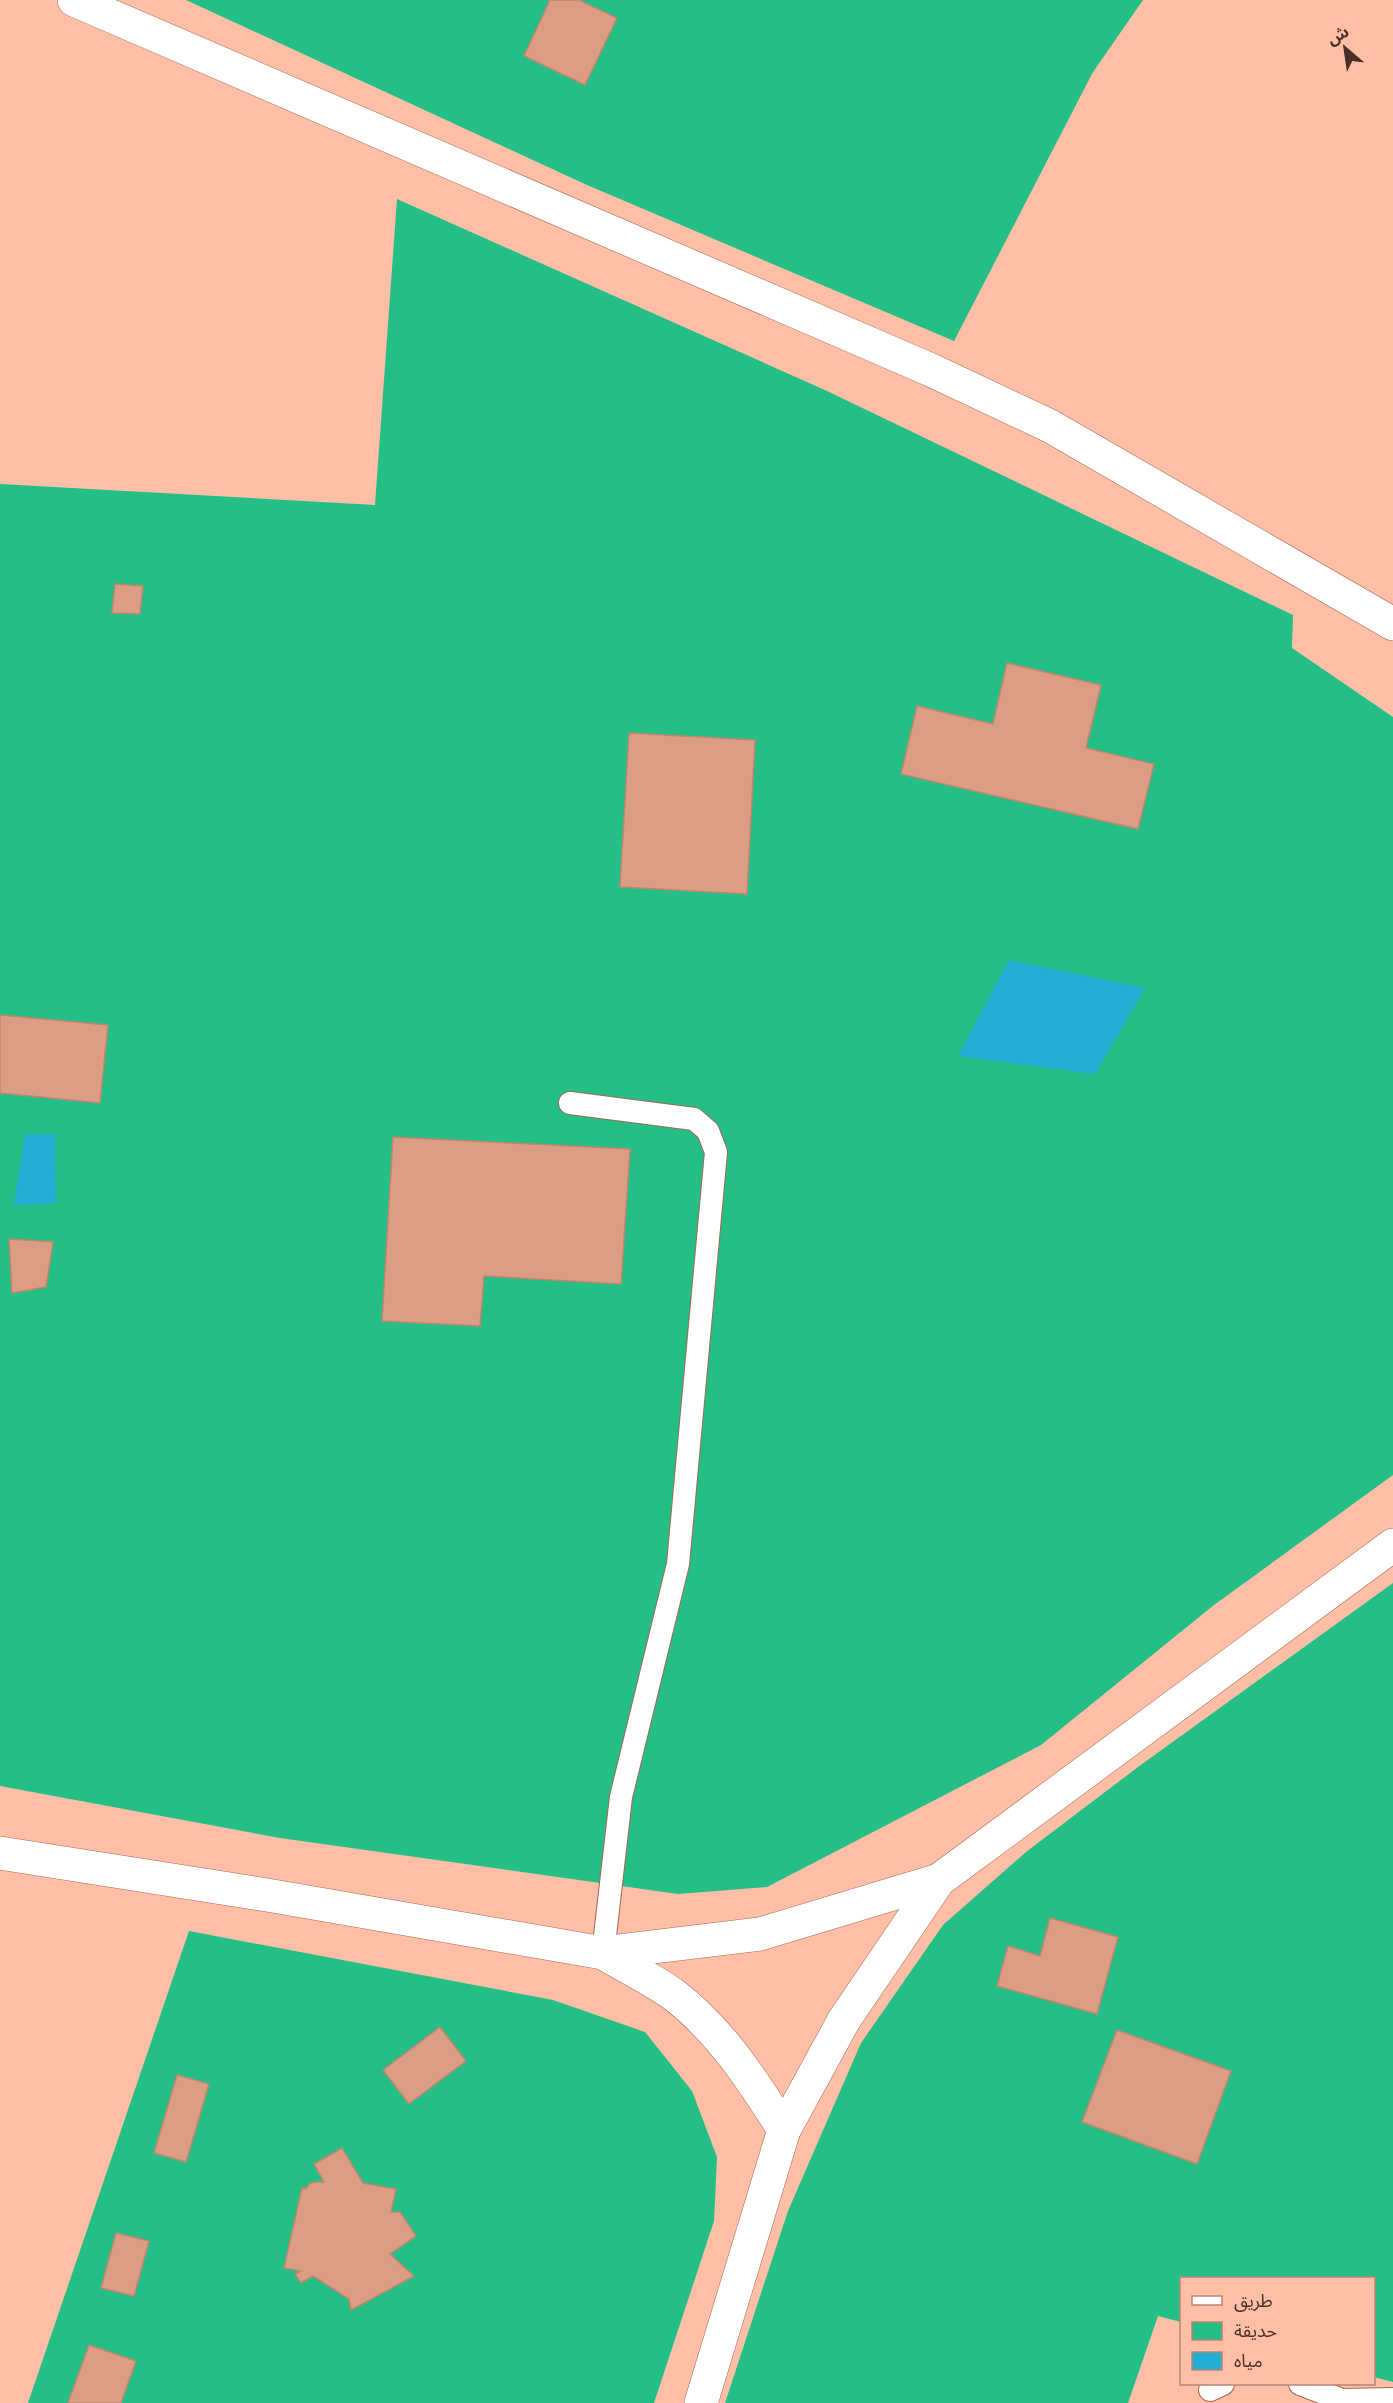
<svg xmlns="http://www.w3.org/2000/svg" width="1393" height="2403" viewBox="0 0 1393 2403" font-family="Commissioner,'Noto Sans Arabic',sans-serif">
  <style>
    .green { fill: #24be87 }
    .water { fill: #23aed6 }
    .building { fill: #db9d84; stroke: #c2866e; stroke-width: 1.5 }
    .lines { fill: none; stroke-linecap: round; stroke-linejoin: round }
    .service-casing { stroke: #a36952; stroke-width: 24 }
    .minor-casing { stroke: #a36952; stroke-width: 34 }
    .service { stroke: #fff; stroke-width: 22 }
    .minor { stroke: #fff; stroke-width: 33 }
  </style>
  <rect width="100%" height="100%" fill="#ffbfa6"/>
  <g class="green">
    <path d="M 186,0 L 1143,0 L 1093,72 L 954,341 L 587,185 Z"/>
    <path d="M 397,199 L 827,391 L 1293,615 L 1292,648 L 1393,717 L 1393,1475 L 1214,1605 L 1041,1745 L 767,1887 L 678,1894 L 280,1838 L 0,1786 L 0,484 L 375,505 Z"/>
    <path d="M 1393,1583 L 1393,2382 L 1374,2377 L 1374,2278 L 1182,2278 L 1181,2322 L 1158,2316 L 1128,2403 L 725,2403 L 788,2211 L 861,2043 L 943,1925 L 1026,1852 L 1138,1767 Z"/>
    <path d="M 189,1931 L 553,2000 L 645,2032 L 692,2091 L 717,2157 L 714,2221 L 654,2403 L 28,2403 Z"/>
  </g>
  <g class="water">
    <path d="M 1009,960 L 1145,988 L 1095,1074 L 958,1056 Z"/>
    <path d="M 25,1134 L 55,1134 L 56,1203 L 14,1205 Z"/>
  </g>
  <g class="building">
    <path d="M 550,0 L 579,0 L 617,18 L 585,85 L 524,56 Z"/>
    <path d="M 115,584 L 143,586 L 140,614 L 112,613 Z"/>
    <path d="M 1007,663 L 1101,685 L 1086,748 L 1154,764 L 1138,829 L 901,774 L 917,706 L 993,724 Z"/>
    <path d="M 629,733 L 755,740 L 747,894 L 620,887 Z"/>
    <path d="M 0,1015 L 108,1025 L 100,1103 L 0,1093 Z"/>
    <path d="M 393,1137 L 630,1149 L 621,1284 L 484,1276 L 480,1326 L 382,1321 Z"/>
    <path d="M 9,1239 L 53,1242 L 46,1287 L 12,1293 Z"/>
    <path d="M 1050,1918 L 1118,1937 L 1097,2014 L 997,1986 L 1008,1946 L 1040,1956 Z"/>
    <path d="M 440,2027 L 466,2061 L 409,2104 L 383,2070 Z"/>
    <path d="M 1117,2030 L 1231,2071 L 1197,2164 L 1082,2122 Z"/>
    <path d="M 177,2075 L 209,2084 L 186,2162 L 154,2153 Z"/>
    <path d="M 342,2148 L 363,2183 L 396,2189 L 391,2212 L 400,2212 L 416,2236 L 390,2254 L 414,2276 L 351,2310 L 349,2299 L 313,2276 L 301,2283 L 295,2274 L 301,2271 L 284,2268 L 302,2188 L 306,2189 L 309,2184 L 314,2182 L 324,2182 L 314,2164 Z"/>
    <path d="M 116,2233 L 149,2241 L 134,2296 L 101,2288 Z"/>
    <path d="M 89,2345 L 136,2361 L 121,2403 L 68,2403 Z"/>
  </g>
  <g class="lines">
    <defs>
      <g id="service">
        <path d="M 570,1103 L 694,1119 L 708,1131 L 716,1152 L 678,1564 L 621,1797 L 603,1953"/>
        <path d="M 1300,2384 L 1342,2400 L 1393,2399"/>
        <path d="M 1210,2390 L 1223,2384"/>
      </g>
      <g id="minor">
        <path d="M 74,0 L 931,370 L 1050,426 L 1393,624"/>
        <path d="M 0,1853 L 267,1895 L 603,1953 L 760,1934 L 939,1880"/>
        <path d="M 603,1953 C 626,1967 652,1979 674,1995 C 720,2030 753,2081 784,2130"/>
        <path d="M 701,2403 L 784,2130 L 844,2020 L 939,1880 L 1393,1545"/>
      </g>
    </defs>
    <use href="#service" class="service-casing"/>
    <use href="#minor" class="minor-casing"/>
    <use href="#service" class="service"/>
    <use href="#minor" class="minor"/>
  </g>
  <rect x="1180" y="2277" width="195" height="108" fill="#ffbfa6" stroke="#b68673" stroke-width="1.5"/>
  <rect x="1192" y="2296" width="30" height="9" fill="#ffffff" stroke="#b68673" stroke-width="1.5"/>
  <text x="1234" y="2307" font-size="18" fill="#493026">طريق</text>
  <rect x="1192" y="2322" width="30" height="18" fill="#24be87" stroke="#b68673" stroke-width="1.5"/>
  <text x="1234" y="2337" font-size="18" fill="#493026">حديقة</text>
  <rect x="1192" y="2352" width="30" height="18" fill="#23aed6" stroke="#b68673" stroke-width="1.5"/>
  <text x="1234" y="2367" font-size="18" fill="#493026">مياه</text>
  <g transform="translate(1345 48) rotate(331)" stroke="#ffbfa6" stroke-width="4.5" paint-order="stroke">
  <path d="M0-4.5L10 22L0 15L-10 22Z" fill="#493026"/>
  <text y="-9" font-size="16" font-weight="bold" text-anchor="middle" fill="#493026">ش</text>
  </g>
</svg>
